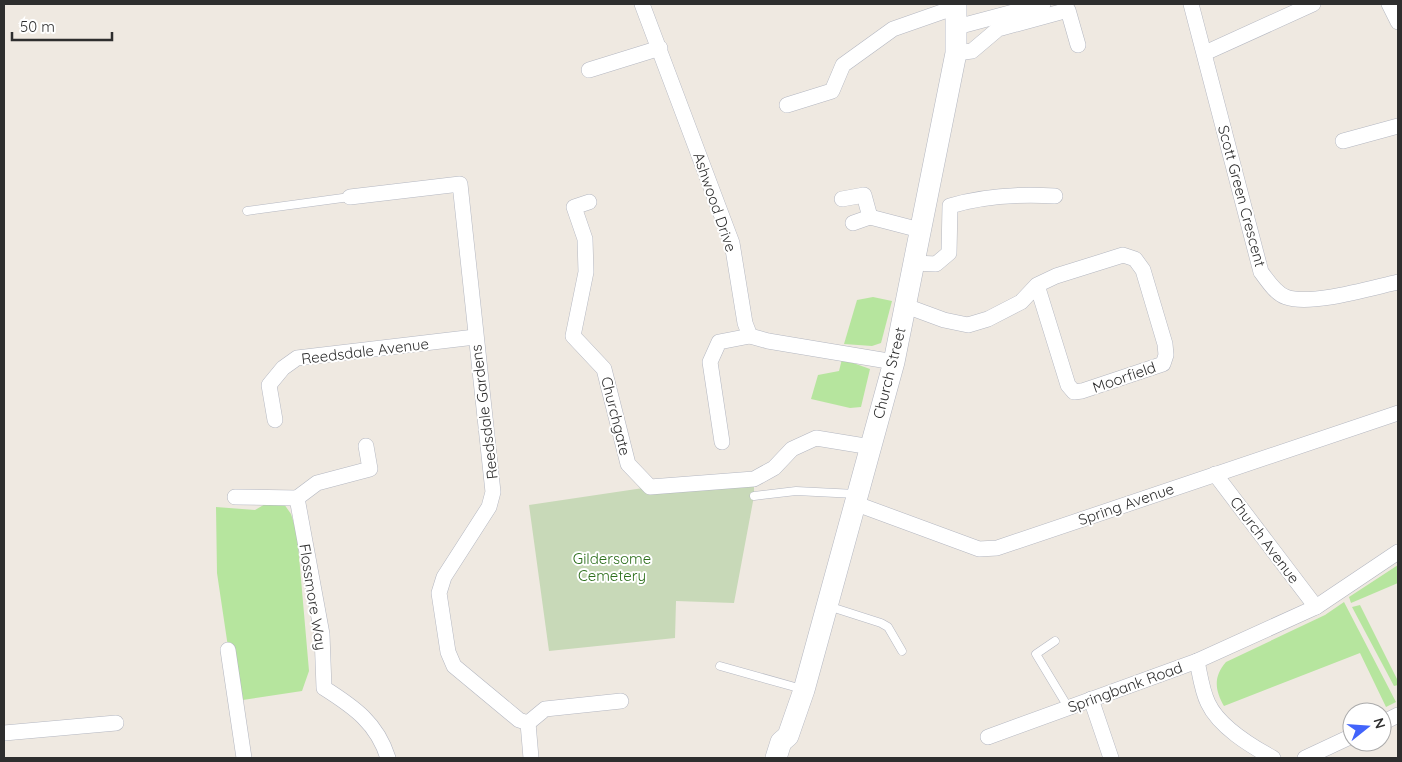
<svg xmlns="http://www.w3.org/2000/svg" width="1402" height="762" viewBox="0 0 1402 762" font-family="Quicksand,sans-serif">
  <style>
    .green { fill: #b6e59e }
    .cemetery { fill: #c8d9b8 }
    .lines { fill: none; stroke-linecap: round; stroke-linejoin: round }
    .lane-casing { stroke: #b4b7c1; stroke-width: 9 }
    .street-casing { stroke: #b4b7c1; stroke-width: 16 }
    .secondary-casing { stroke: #b4b7c1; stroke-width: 22 }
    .lane { stroke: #fff; stroke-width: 8 }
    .street { stroke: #fff; stroke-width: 15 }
    .secondary { stroke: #fff; stroke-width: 21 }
    .labels { text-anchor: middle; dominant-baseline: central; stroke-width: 4; stroke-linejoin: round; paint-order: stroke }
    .street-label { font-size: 15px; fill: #2e2e2e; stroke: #fff }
    .park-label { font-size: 15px; fill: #2c6e1b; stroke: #fff }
  </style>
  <rect width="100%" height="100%" fill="#efe9e1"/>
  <g class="green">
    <path d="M 873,297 L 892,301 L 881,343 L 872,346 L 844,344 L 857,300 Z"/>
    <path d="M 842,359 L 870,369 L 861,407 L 850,408 L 811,399 L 818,375 L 839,371 Z"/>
    <path d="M 267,503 L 284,504 L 291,514 L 297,533 L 309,671 L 302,691 L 236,701 L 217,573 L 216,507 L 255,510 Z"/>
    <path d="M 1398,565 L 1398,583 L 1351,603 L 1349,597 Z"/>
    <path d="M 1344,602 L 1396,702 L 1386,707 L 1360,653 L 1224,706 C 1215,690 1213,677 1226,662 L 1325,615 Z"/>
    <path d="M 1360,605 L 1398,681 L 1398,685 L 1394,686 L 1352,607 Z"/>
  </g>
  <path class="cemetery" d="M 754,479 L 754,496 L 734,603 L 676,601 L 675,638 L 549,651 L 529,505 L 650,487 Z"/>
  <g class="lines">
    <defs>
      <g id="lane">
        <path d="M 247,211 L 350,197"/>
        <path d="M 754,496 L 796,491 L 856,494"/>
        <path d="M 828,606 L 881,623 L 888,627 L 902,651"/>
        <path d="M 1055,641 L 1036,654 L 1068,707"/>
        <path d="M 720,666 L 802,689"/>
      </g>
      <g id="street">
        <path d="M 642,4 L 732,243 L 745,323 L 750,336 L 768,341 L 894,362"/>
        <path d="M 1191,4 L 1261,272 C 1268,281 1275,293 1286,297 C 1311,306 1371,288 1398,282"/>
        <path d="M 1389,4 L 1398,22"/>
        <path d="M 957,27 L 1043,4"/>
        <path d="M 956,53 L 972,51 L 998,29 L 1068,10 L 1078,45"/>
        <path d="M 1205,53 L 1313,4"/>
        <path d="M 589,70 L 660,48"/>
        <path d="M 787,105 L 832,91 L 843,65 L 893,29 L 956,7"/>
        <path d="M 1343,141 L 1398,126"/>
        <path d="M 350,197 L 460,184 L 493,492 L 489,507 L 444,577 L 439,593 L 448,652 L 454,666 L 519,720 L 528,723 L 531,758"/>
        <path d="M 842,199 L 864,195 L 870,217 L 920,230"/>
        <path d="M 589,202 L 574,207 L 585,239 L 586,272 L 573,336 L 604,369 L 628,464 L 650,487 L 754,479 L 774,468 L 792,449 L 816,438 L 871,447"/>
        <path d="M 853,223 L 870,217"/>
        <path d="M 914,263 L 936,264 L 949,253 L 950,206 C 983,196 1020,194 1055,196"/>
        <path d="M 906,306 L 944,320 L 968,325 L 988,319 L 1021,302 L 1037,285 L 1056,276 L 1123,255 L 1135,259 L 1143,270 L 1165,344 L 1166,355 L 1163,364 L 1082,391 L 1074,392 L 1068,385 L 1037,285"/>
        <path d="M 275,420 L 269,385 L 283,368 L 297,358 L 475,337"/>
        <path d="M 722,442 L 710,362 L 719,342 L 750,336"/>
        <path d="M 366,446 L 370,469 L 317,483 L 297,498 L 322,634 L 324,688 C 354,707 377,723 388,758"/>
        <path d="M 1215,474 L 1316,607"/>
        <path d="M 235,497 L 297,498"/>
        <path d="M 854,503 L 979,549 L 997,548 L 1398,413"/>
        <path d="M 228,650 L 244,758"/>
        <path d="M 1197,661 L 1316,607 L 1398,552"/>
        <path d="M 1091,699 L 1111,758"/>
        <path d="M 528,723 L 545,709 L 621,701"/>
        <path d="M 1382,723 L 1398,715"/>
        <path d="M 4,733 L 116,723"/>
        <path d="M 988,737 L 1197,661 C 1200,675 1202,691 1208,703 C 1219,727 1251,746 1273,758"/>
        <path d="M 1305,758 L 1352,736"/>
      </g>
      <path id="secondary" d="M 776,758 L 781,742 L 788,736 L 804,690 L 894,362 L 956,53 L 956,4"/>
    </defs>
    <use href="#lane" class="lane-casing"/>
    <use href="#street" class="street-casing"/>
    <use href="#secondary" class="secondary-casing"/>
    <use href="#lane" class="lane"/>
    <use href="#street" class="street"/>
    <use href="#secondary" class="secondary"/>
  </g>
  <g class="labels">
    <g class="street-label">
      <text transform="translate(1242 196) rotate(75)">Scott Green Crescent</text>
      <text transform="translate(715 202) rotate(71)">Ashwood Drive</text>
      <text transform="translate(365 351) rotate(-7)">Reedsdale Avenue</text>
      <text transform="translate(889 373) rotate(-76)">Church Street</text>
      <text transform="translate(1124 377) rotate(-19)">Moorfield</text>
      <text transform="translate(484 412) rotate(-97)">Reedsdale Gardens</text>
      <text transform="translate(616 416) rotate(76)">Churchgate</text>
      <text transform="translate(1126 504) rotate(-19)">Spring Avenue</text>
      <text transform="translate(1265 540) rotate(53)">Church Avenue</text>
      <text transform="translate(313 597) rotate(81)">Flossmore Way</text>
      <text transform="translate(1125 687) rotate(-20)">Springbank Road</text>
    </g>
    <g class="park-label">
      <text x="612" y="558">Gildersome<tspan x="612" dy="17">Cemetery</tspan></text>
    </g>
  </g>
  <rect width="1402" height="762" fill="none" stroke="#2e2e2e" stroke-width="10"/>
  <g transform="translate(1367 727) rotate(73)"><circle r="24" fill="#ffffff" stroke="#ababab"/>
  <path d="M0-4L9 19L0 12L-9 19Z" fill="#4264fb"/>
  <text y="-8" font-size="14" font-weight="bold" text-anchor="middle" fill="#2e2e2e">N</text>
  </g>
  <path d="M12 32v8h100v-8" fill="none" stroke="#2e2e2e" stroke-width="2.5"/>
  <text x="20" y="32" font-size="15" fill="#2e2e2e" stroke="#ffffff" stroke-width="4" paint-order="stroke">50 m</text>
</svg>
